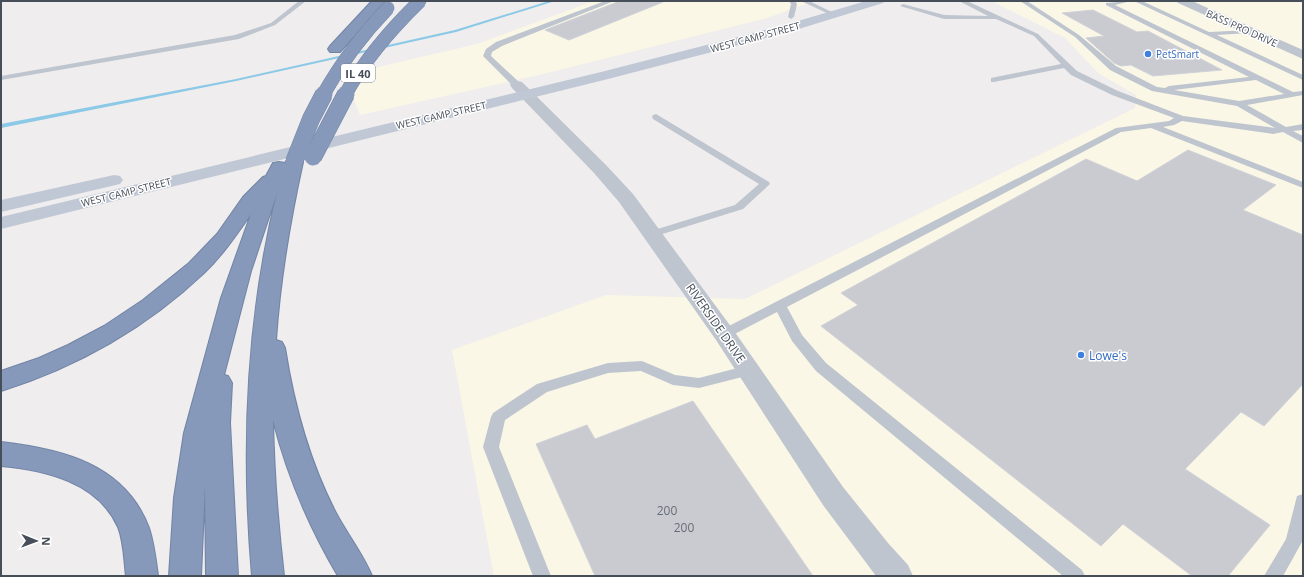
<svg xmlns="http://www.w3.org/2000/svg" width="1304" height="577" viewBox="0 0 1304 577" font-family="'Open Sans',sans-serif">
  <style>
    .commercial { fill: #faf7e6 }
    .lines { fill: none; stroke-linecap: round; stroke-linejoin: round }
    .stream { fill: #8bc9e7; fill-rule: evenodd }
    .building { fill: #cacbd1; stroke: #d1d2d8 }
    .highway-casing { stroke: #7284a5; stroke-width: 2 }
    .lane { fill: #bec5ce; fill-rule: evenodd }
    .street { fill: #bec5ce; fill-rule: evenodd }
    .secondary { fill: #c0c8d5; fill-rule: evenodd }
    .highway { fill: #8699ba; fill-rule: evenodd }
    .highway-bridge-far1-casing { stroke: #7284a5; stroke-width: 14; stroke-linecap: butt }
    .highway-bridge-casing { stroke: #7284a5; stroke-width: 18; stroke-linecap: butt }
    .highway-bridge-far1 { stroke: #8699ba; stroke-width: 13 }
    .highway-bridge { stroke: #8699ba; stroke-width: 17 }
    .shop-dot { fill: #3f7fe0; stroke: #fff; stroke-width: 1.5 }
    .labels { text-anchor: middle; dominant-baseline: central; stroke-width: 3; stroke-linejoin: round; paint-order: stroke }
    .far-street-label { font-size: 10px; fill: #464e59; stroke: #fff }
    .far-shop-label { font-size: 10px; fill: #366cbe; stroke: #fff; text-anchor: start }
    .shield { fill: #fff; stroke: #7e838b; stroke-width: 1 }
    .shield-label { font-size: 11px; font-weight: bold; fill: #464e59 }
    .street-label { font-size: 12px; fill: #464e59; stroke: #fff }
    .shop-label { font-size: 12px; fill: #366cbe; stroke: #fff; text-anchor: start }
    .near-number-label { font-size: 12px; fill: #676d77 }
  </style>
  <rect width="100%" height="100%" fill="#efeded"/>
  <g class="commercial">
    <path d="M 594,1 L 814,1 L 767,18 L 543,74 L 360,115 L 344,75 L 477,44 Z"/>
    <path d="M 991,1 L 1303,1 L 1303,576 L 494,576 L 452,350 L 606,295 L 745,299 L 1135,108 L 1136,95 L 1098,73 L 1065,38 Z"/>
  </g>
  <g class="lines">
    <path class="stream" d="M 549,1 L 555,1 L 456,32 L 236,81 L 1,128 L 1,124 L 236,79 L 455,30 Z"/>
  </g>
  <g class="building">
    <path d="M 620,1 L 663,2 L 569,40 L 545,30 Z"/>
    <path d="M 1093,10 L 1137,32 L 1148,31 L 1222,70 L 1153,76 L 1131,65 L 1121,66 L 1114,63 L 1086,38 L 1104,36 L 1062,13 Z"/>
    <path d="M 1188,150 L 1276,185 L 1243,210 L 1303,235 L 1303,384 L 1264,426 L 1241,412 L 1185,469 L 1270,525 L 1228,576 L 1192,576 L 1123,524 L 1101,546 L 821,326 L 858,305 L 841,293 L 1086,159 L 1137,181 Z"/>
    <path d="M 693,401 L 813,576 L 595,576 L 536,444 L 587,425 L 595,439 Z"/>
  </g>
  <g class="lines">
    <defs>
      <g id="highway">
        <path d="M 372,1 L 385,1 L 340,52 L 330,52 L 328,49 L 330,46 Z"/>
        <path d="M 294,157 L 300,158 L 303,162 C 290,221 280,280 276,340 L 282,342 L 285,348 C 294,405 309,461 336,513 C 347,534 363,554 372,576 L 338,576 C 309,527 287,475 273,420 C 274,472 278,524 284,576 L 252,576 C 241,448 246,319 277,193 L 251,271 L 224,375 L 228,376 L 232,383 L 230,423 L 238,576 L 206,576 L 205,485 L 201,576 L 169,576 L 174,498 L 184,433 L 221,298 L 251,214 C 237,234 222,256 204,273 C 146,328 77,367 1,391 L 1,371 L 39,358 L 68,345 L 104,326 L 143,300 L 189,263 L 217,234 L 243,197 L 263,177 L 266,176 L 273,163 L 279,162 L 285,163 L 288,158 Z"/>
        <path d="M 1,442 C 62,449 125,464 149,528 C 154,543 156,560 158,576 L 126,576 C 124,560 124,542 118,527 C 98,482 45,470 1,466 Z"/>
      </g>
    </defs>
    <use href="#highway" class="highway-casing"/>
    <g class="lane">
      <path d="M 299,1 L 306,1 L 275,25 L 239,39 L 1,80 L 1,76 L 235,35 L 271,23 Z"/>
      <path d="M 605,1 L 614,1 L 502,46 L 492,52 L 491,56 L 520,83 L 520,87 L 514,87 L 483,56 L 486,49 L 496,42 Z"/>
      <path d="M 789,1 L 795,1 L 797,4 L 794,17 L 791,19 L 788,17 L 791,4 Z"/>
      <path d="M 801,1 L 809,1 L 836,14 L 831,15 Z"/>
      <path d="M 959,1 L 967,1 L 1038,34 L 1077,71 L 1118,91 L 1183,116 L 1275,128 L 1237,106 L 1152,91 L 1110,70 L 1075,37 L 1020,1 L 1027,1 L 1079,35 L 1116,66 L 1157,87 L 1165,88 L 1169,86 L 1249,77 L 1106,5 L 1106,3 L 1131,1 L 1115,5 L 1293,92 L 1303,91 L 1303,95 L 1247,105 L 1286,127 L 1303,124 L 1303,130 L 1293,131 L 1303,136 L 1303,143 L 1283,132 L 1273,134 L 1182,121 L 1174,125 L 1163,127 L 1303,182 L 1303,188 L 1151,128 L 1121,132 L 787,307 L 802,335 L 826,363 L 1082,570 L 1085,576 L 1063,576 L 816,371 L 792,341 L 777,312 L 729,337 L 724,339 L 719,337 L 718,334 L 719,331 L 1116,128 L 1169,121 L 1174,118 L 1112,95 L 1071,75 L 1064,68 L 994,82 L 991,82 L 991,78 L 1061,64 L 1034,36 L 996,19 L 944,19 L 900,6 L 903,4 L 944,15 L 988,16 ZM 1256,80 L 1284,94 L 1239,101 L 1174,90 Z"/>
      <path d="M 1134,1 L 1142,1 L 1209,32 L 1251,30 L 1252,31 L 1249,33 L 1217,35 L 1303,75 L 1303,80 Z"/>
      <path d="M 656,114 L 769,182 L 770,184 L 743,209 L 656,236 L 648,236 L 647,234 L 648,232 L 735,205 L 759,184 L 653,119 L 652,117 L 653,115 Z"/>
      <path d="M 642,361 L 675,375 L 699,378 L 749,365 L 754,366 L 756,370 L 754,374 L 699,388 L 673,385 L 641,371 L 608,373 L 547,392 L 505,420 L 499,447 L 551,576 L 533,576 L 483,447 L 491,417 L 493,413 L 537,384 L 608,363 Z"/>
      <path d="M 1303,494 L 1302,542 L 1283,576 L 1264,576 L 1286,539 L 1297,496 Z"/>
    </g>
    <g class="street">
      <path d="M 1176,1 L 1192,1 L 1303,50 L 1303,59 L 1178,3 Z"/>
      <path d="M 517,81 L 522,82 L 606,165 L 633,194 L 732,328 L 843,487 L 888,543 L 908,565 L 913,576 L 876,576 L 823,505 L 716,340 L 619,202 L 594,173 L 512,88 L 510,85 L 512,82 Z"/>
    </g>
    <g class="secondary">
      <path d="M 866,1 L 885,1 L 883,3 L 789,32 L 608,79 L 1,229 L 1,217 L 601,72 L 781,26 Z"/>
      <path d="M 114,175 L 120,176 L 123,180 L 120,184 L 1,212 L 1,200 Z"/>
    </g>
    <use href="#highway" class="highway"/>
    <defs>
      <g id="highway-bridge-far1">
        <path d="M 323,95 C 341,63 362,35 388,8"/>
        <path d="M 345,95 C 365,59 391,29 420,1"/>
      </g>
      <g id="highway-bridge">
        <path d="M 313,157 L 346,94"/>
        <path d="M 294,162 L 311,119 L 324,94"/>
      </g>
    </defs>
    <use href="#highway-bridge-far1" class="highway-bridge-far1-casing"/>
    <use href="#highway-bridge" class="highway-bridge-casing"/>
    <use href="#highway-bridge-far1" class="highway-bridge-far1"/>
    <use href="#highway-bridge" class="highway-bridge"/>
  </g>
  <g class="shop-dot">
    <circle cx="1148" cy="54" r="4"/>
    <circle cx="1081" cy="355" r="4"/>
  </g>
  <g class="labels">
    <g class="far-street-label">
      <text transform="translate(1242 28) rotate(24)">BASS PRO DRIVE</text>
      <text transform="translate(755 37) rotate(-15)">WEST CAMP STREET</text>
      <text transform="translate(441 115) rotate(-13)">WEST CAMP STREET</text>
      <text transform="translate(126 192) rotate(-14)">WEST CAMP STREET</text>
    </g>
    <g class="far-shop-label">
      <text x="1156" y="54">PetSmart</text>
    </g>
    <rect class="shield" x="341" y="64" width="34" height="18" rx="3"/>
    <g class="shield-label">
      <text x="358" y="73">IL 40</text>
    </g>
    <g class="street-label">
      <text transform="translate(716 323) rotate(55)">RIVERSIDE DRIVE</text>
    </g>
    <g class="shop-label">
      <text x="1089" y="355">Lowe's</text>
    </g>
    <g class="near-number-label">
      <text x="667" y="510">200</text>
      <text x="684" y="527">200</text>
    </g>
  </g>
  <rect width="1304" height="577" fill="none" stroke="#464e59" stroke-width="4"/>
  <g transform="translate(36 541) rotate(91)" stroke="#ffffff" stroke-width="3" paint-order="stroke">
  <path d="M0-3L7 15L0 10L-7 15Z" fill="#464e59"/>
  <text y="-6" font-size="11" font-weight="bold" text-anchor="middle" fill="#464e59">N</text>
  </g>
</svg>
